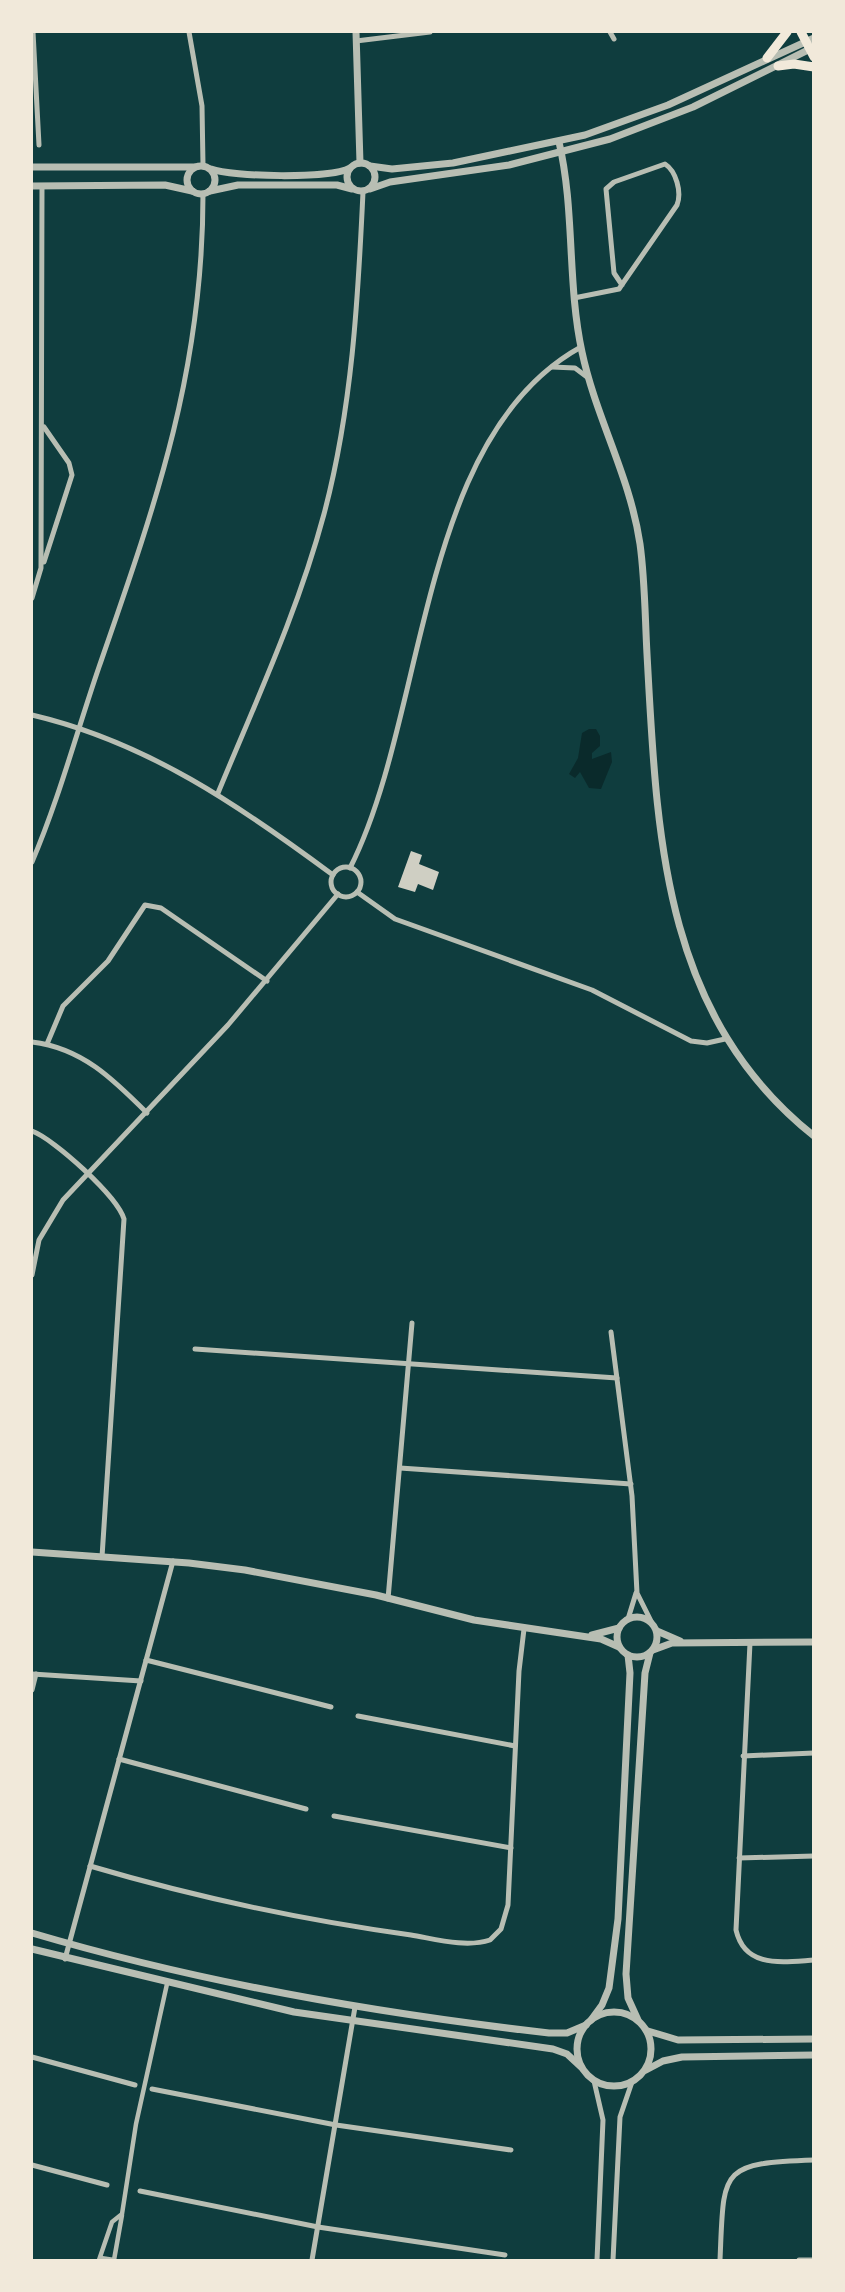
<svg xmlns="http://www.w3.org/2000/svg" width="845" height="2292" viewBox="0 0 845 2292" font-family="'Fira Sans Condensed',sans-serif">
  <style>
    .water { fill: #0a2a2b }
    .building { fill: #cfcfc3 }
    .lines { fill: none; stroke-linecap: round; stroke-linejoin: round }
    .pedestrian { stroke: #b8beb3; stroke-width: 4.5 }
    .minor { stroke: #b8beb3; stroke-width: 5 }
    .tertiary { stroke: #b8beb3; stroke-width: 7 }
    .trunk { stroke: #f1e9da; stroke-width: 9 }
  </style>
  <rect width="100%" height="100%" fill="#0f3d3e"/>
  <path class="water" d="M 589,729 L 596,729 L 600,736 L 600,746 L 592,753 L 592,759 L 611,752 L 612,762 L 601,789 L 589,788 L 580,772 L 575,778 L 569,774 L 578,758 L 582,733 Z"/>
  <path class="building" d="M 411,851 L 422,855 L 419,864 L 439,872 L 433,890 L 418,884 L 415,892 L 398,887 Z"/>
  <g class="lines">
    <g class="pedestrian">
      <path d="M 101,2258 L 114,2260 L 122,2215"/>
      <path d="M 99,2260 L 112,2222 L 122,2214 L 136,2124 L 167,1984"/>
    </g>
    <g class="minor">
      <path d="M 33,32 L 39,145"/>
      <path d="M 189,32 L 202,106 L 203,165"/>
      <path d="M 610,32 L 614,39"/>
      <path d="M 356,41 L 430,32"/>
      <path d="M 574,298 L 619,289 L 621,286 L 677,205 C 682,192 676,171 665,164 L 614,182 L 606,189 L 614,273 L 622,285"/>
      <path d="M 552,367 L 575,368 L 587,377"/>
      <path d="M 44,562 L 72,475 L 69,463 L 44,427"/>
      <path d="M 32,598 L 41,568 L 42,186"/>
      <path d="M 32,715 C 147,742 240,806 333,875"/>
      <path d="M 218,793 C 256,701 298,611 324,514 C 352,409 358,300 363,192"/>
      <path d="M 32,862 C 59,799 77,731 99,667 C 156,503 203,371 203,194"/>
      <circle cx="346" cy="882" r="15"/>
      <path d="M 350,868 C 428,715 417,437 581,347"/>
      <path d="M 357,892 L 395,919 L 592,990 L 691,1041 L 707,1043 L 725,1039"/>
      <path d="M 32,1042 C 82,1048 113,1079 147,1113"/>
      <path d="M 47,1044 L 63,1006 L 108,961 L 145,905 L 161,908 L 267,981"/>
      <path d="M 32,1131 C 54,1139 117,1196 124,1219 L 102,1557"/>
      <path d="M 32,1275 L 39,1240 L 63,1200 L 228,1025 L 338,894"/>
      <path d="M 611,1332 L 632,1496 L 637,1593 L 651,1621"/>
      <path d="M 195,1349 L 617,1378"/>
      <path d="M 400,1468 L 631,1484"/>
      <path d="M 388,1599 L 412,1323"/>
      <path d="M 628,1619 L 636,1593"/>
      <path d="M 750,1643 L 736,1930 C 745,1969 783,1962 814,1960"/>
      <path d="M 146,1660 L 331,1707"/>
      <path d="M 32,1674 L 141,1681"/>
      <path d="M 32,1690 L 36,1674"/>
      <path d="M 358,1716 L 515,1746"/>
      <path d="M 743,1756 L 814,1753"/>
      <path d="M 119,1759 L 306,1809"/>
      <path d="M 334,1816 L 511,1848"/>
      <path d="M 739,1858 L 814,1856"/>
      <path d="M 90,1866 C 195,1897 303,1920 411,1935 C 435,1939 466,1948 490,1940 L 501,1929 L 508,1905 L 519,1671 L 524,1629"/>
      <path d="M 65,1959 L 173,1561"/>
      <path d="M 32,2057 L 135,2085"/>
      <path d="M 594,2081 L 603,2120 L 597,2260"/>
      <path d="M 152,2089 L 336,2125 L 511,2150"/>
      <path d="M 32,2165 L 107,2185"/>
      <path d="M 140,2191 L 318,2227 L 505,2255"/>
      <path d="M 312,2260 L 355,2007"/>
      <path d="M 613,2260 L 620,2117 L 632,2082"/>
      <path d="M 720,2260 C 724,2170 718,2163 814,2160"/>
      <path d="M 799,2260 L 814,2260"/>
    </g>
    <g class="tertiary">
      <path d="M 356,32 L 360,163"/>
      <path d="M 559,142 C 575,210 567,283 582,352 C 596,418 630,476 640,544 C 645,580 645,618 647,654 C 657,833 661,1014 814,1136"/>
      <circle cx="361" cy="177" r="14"/>
      <circle cx="201" cy="180" r="14"/>
      <path d="M 370,166 L 392,169 L 453,163 L 585,135 L 668,105 L 814,38"/>
      <path d="M 32,167 L 195,167"/>
      <path d="M 211,169 C 232,177 331,179 350,168"/>
      <path d="M 32,186 L 165,185 L 192,191"/>
      <path d="M 370,189 L 390,182 L 509,165 L 610,139 L 693,107 L 812,48"/>
      <path d="M 210,191 L 238,185 L 337,185 L 352,189"/>
      <path d="M 32,1552 L 189,1563 L 245,1570 L 376,1595 L 474,1620 L 601,1639 L 619,1647"/>
      <circle cx="637" cy="1637" r="20"/>
      <path d="M 657,1631 L 680,1641"/>
      <path d="M 592,1635 L 619,1628"/>
      <path d="M 653,1650 L 672,1643 L 814,1642"/>
      <path d="M 32,1933 C 201,1983 374,2013 549,2033 L 567,2033 L 586,2025"/>
      <path d="M 32,1949 L 294,2012 L 553,2049 L 567,2054 L 581,2067"/>
      <circle cx="614" cy="2049" r="37"/>
      <path d="M 591,2020 L 602,2005 L 609,1988 L 618,1919 L 630,1673 L 628,1655"/>
      <path d="M 638,2020 L 628,1998 L 626,1974 L 645,1673 L 650,1653"/>
      <path d="M 648,2031 L 678,2040 L 814,2039"/>
      <path d="M 646,2070 L 663,2061 L 682,2057 L 814,2055"/>
    </g>
    <g class="trunk">
      <path d="M 801,32 L 814,57"/>
      <path d="M 767,58 L 787,32"/>
      <path d="M 778,66 L 794,64 L 814,67"/>
    </g>
  </g>
  <rect width="845" height="2292" fill="none" stroke="#f1e9da" stroke-width="66"/>
</svg>
